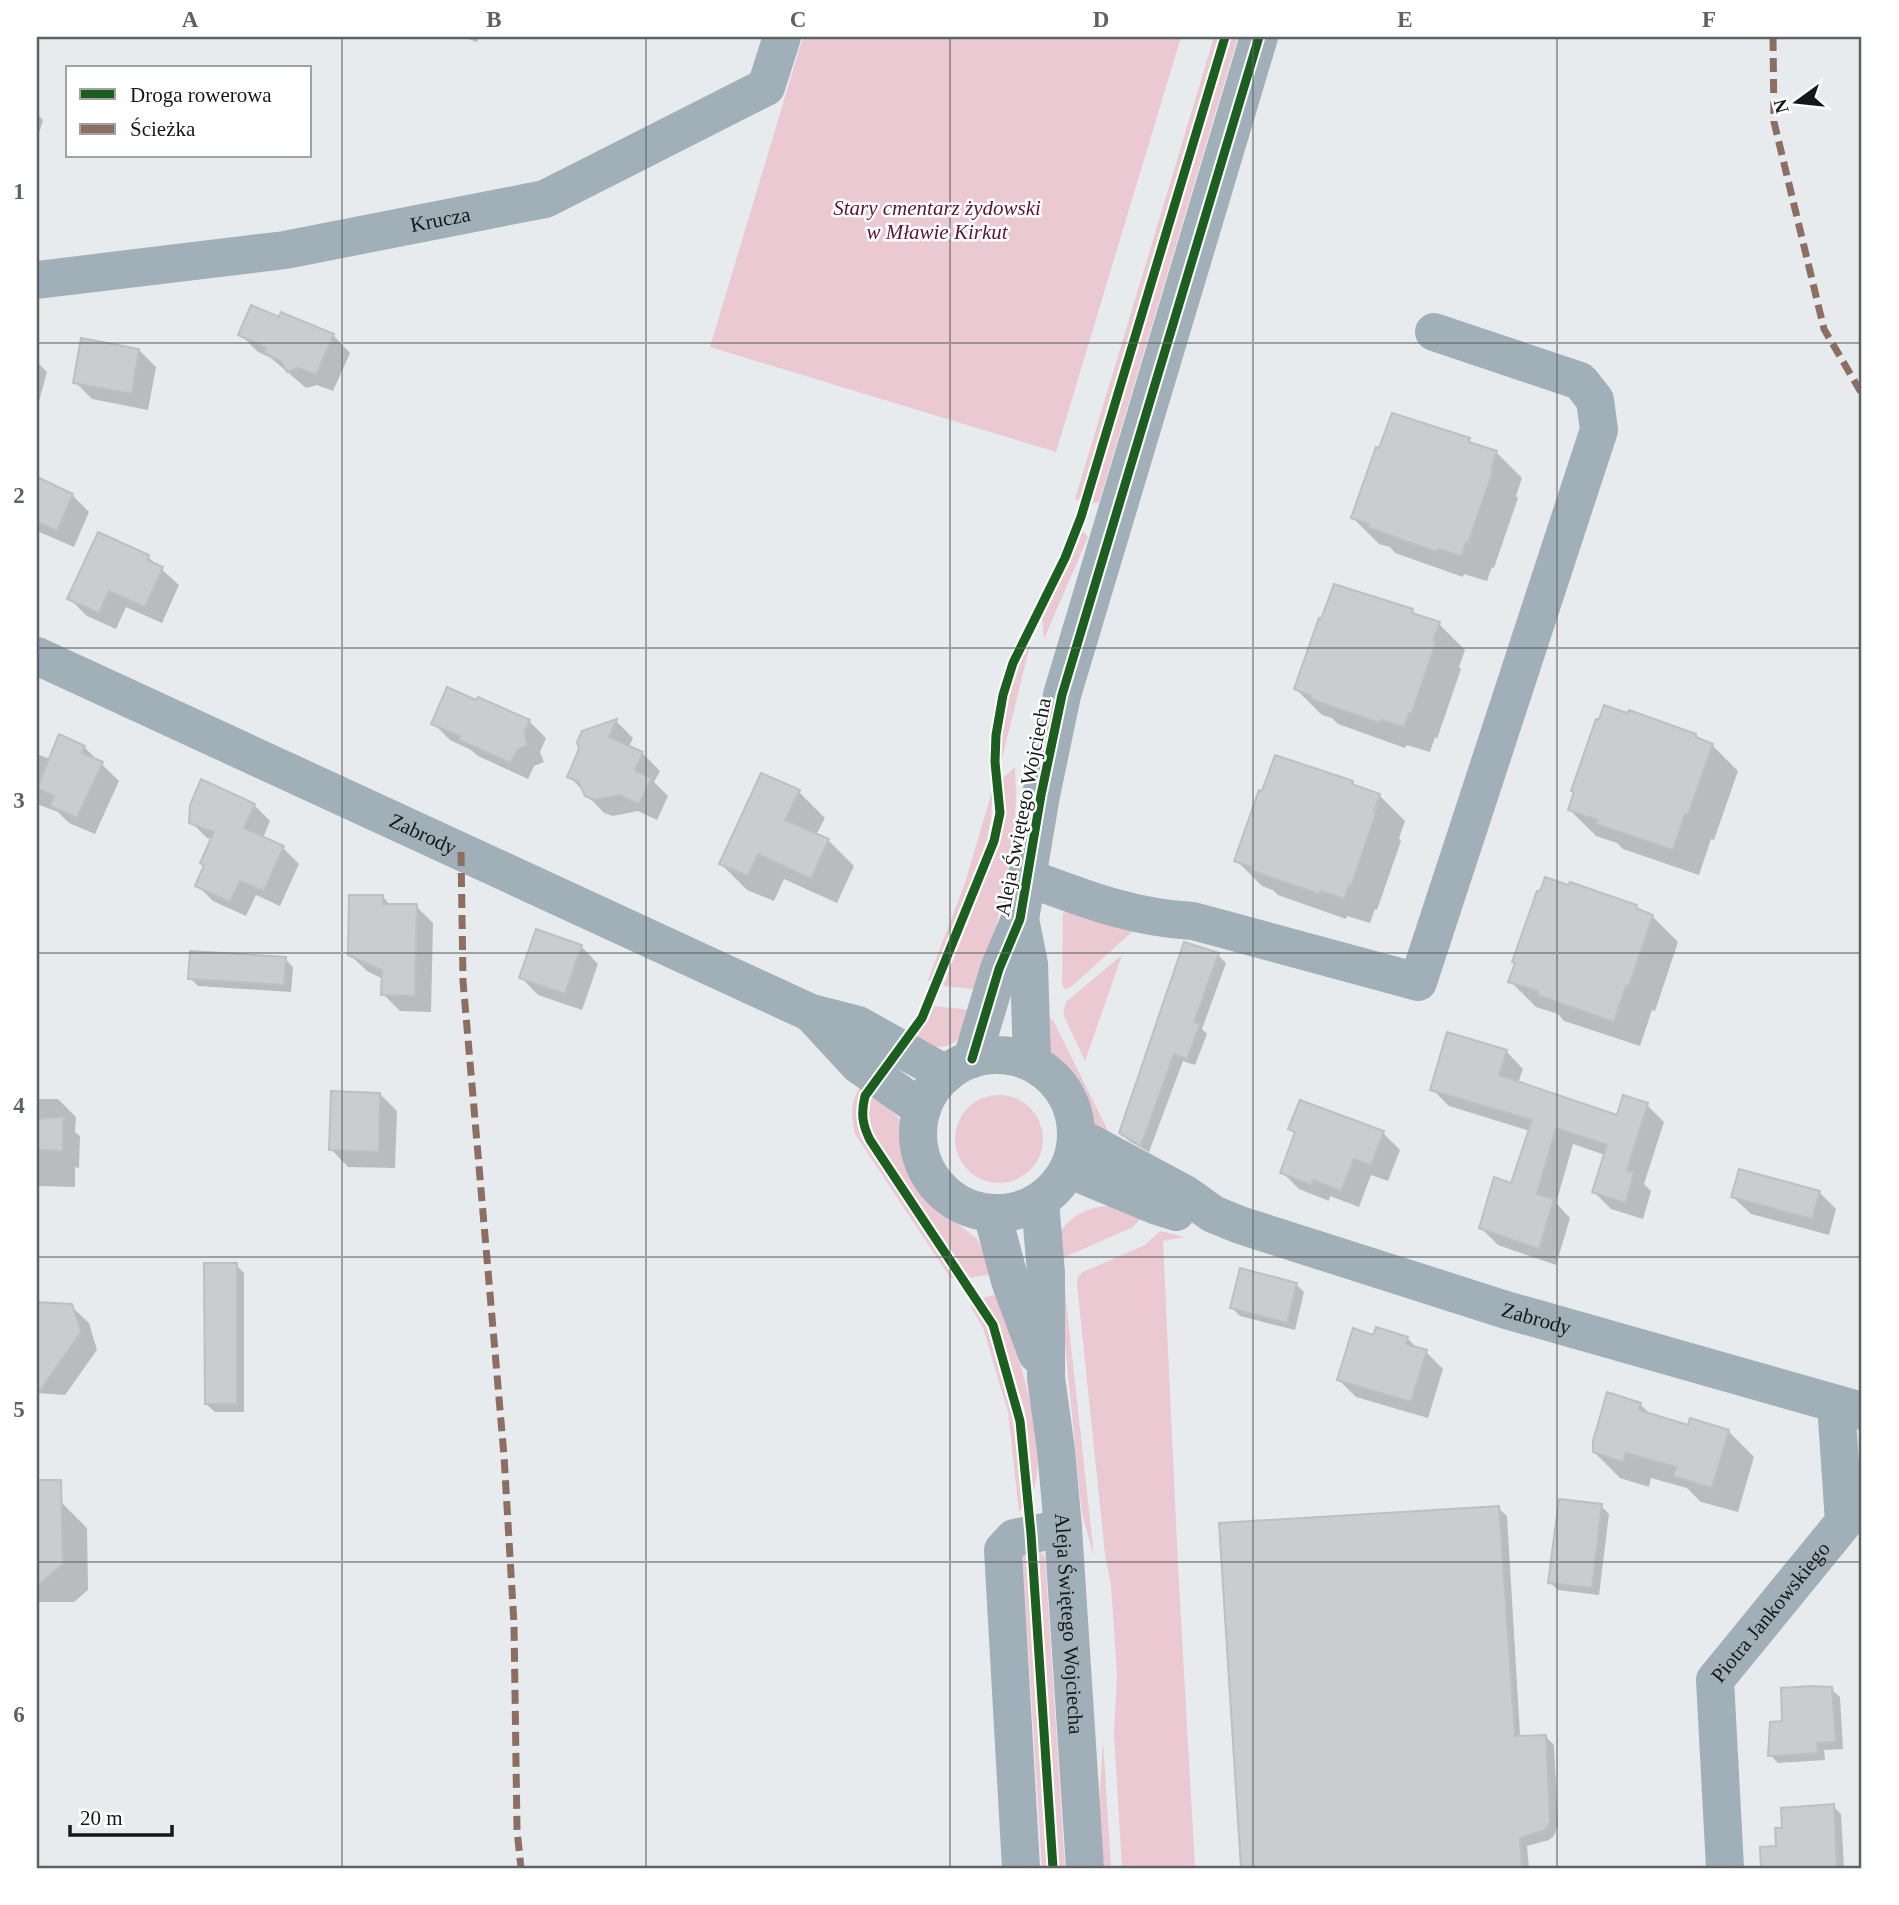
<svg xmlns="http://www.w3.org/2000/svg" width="1899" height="1905" viewBox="0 0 1899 1905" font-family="Georgia,serif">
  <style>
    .green { fill: #eac9d3 }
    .shadow { fill: #0003; fill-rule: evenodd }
    .building { fill: #cacdd0; stroke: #bdc0c3; stroke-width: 2 }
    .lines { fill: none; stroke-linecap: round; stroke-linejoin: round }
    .minor { stroke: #a1afb8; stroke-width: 38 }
    .quiet { stroke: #8d6e63; stroke-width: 7; stroke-dasharray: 14 7; stroke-linecap: butt }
    .cycleway-casing { stroke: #fff; stroke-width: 13 }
    .cycleway { stroke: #1b5e20; stroke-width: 9 }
    .grid { fill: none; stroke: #5e6264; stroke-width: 2; stroke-opacity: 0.55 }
    .labels { text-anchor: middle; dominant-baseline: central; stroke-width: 5; stroke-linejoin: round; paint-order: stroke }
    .park-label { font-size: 21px; font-style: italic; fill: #5e1530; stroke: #fff }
    .street-label { font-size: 21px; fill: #151819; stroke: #fff }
    .neatline { fill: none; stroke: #5e6264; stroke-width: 2.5 }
    .grid-label { font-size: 23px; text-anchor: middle; font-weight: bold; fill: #5e6264 }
  </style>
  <rect width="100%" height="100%" fill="#e7ebee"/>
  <g class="green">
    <path d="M 803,37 L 1181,37 L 1056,452 L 710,347 Z"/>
    <path d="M 1214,37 L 1219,37 L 1080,501 L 1075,499 Z"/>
    <path d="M 1231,37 L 1238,37 L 1099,502 L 1090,504 Z"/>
    <path d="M 1082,530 L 1088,537 L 1044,639 L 1042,617 L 1078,544 Z"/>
    <path d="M 1032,637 L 1001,763 C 998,718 1013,676 1032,637 Z"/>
    <path d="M 1015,767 L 1016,799 L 1014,835 L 984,990 L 943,986 L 995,852 L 1004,813 L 1003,778 Z"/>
    <path d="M 993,788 L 991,819 L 986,843 L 931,984 L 928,980 L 965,883 Z"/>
    <path d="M 1070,910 L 1133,931 L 1072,986 L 1066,989 L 1062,985 L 1063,913 Z"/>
    <path d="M 1122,955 L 1085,1061 L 1063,1014 L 1066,1002 Z"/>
    <path d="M 934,1006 L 979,1011 C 958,1042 953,1054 913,1043 Z"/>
    <path d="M 1048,1017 L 1053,1020 L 1114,1143 L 1094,1129 L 1084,1102 L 1076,1089 L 1050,1055 Z"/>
    <path d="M 863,1082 L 867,1085 C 855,1101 853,1118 861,1136 L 958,1280 L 950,1277 L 855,1134 C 850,1113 851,1100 863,1082 Z"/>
    <path d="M 876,1093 L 900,1120 L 911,1171 L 916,1180 L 932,1204 L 976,1238 L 985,1252 L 992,1274 L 970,1278 L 874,1136 C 866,1121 864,1106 876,1093 Z"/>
    <circle cx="999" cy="1139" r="44"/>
    <path d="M 1109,1206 L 1143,1216 L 1133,1227 L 1056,1261 C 1056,1254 1056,1245 1058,1238 C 1065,1217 1090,1206 1109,1206 Z"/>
    <path d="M 1160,1231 L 1185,1237 L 1163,1241 L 1178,1566 L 1195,1868 L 1122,1868 L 1114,1735 L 1117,1675 L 1111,1585 L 1105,1554 L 1077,1284 L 1078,1276 L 1083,1272 L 1145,1245 Z"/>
    <path d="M 1064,1282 L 1094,1556 L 1083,1518 L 1080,1496 L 1063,1324 Z"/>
    <path d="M 998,1294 C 1014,1347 1051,1440 1033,1492 L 1025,1412 L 1000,1327 L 983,1298 Z"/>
    <path d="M 972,1300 C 986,1321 992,1340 999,1364 C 1014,1415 1019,1455 1023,1507 L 1019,1512 L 1008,1412 L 983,1328 L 971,1307 Z"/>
    <path d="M 1026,1547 L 1047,1868 L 1042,1868 L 1022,1550 Z"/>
    <path d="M 1038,1549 L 1045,1557 L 1065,1868 L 1058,1868 Z"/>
    <path d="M 1103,1740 L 1111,1868 L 1104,1868 L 1099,1806 Z"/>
  </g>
  <g class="shadow">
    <path d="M 462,37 L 479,37 L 477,42 Z"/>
    <path d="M 37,114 L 43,120 L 37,139 Z"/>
    <path d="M 280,319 L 333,335 L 350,353 L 333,391 L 317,385 L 306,388 L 271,358 L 258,352 L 241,335 Z"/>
    <path d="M 139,350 L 156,367 L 148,410 L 92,399 L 75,382 Z"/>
    <path d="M 37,362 L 47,372 L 39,401 L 37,400 Z"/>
    <path d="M 1469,440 L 1474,445 L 1496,452 L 1522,478 L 1516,496 L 1518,498 L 1494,568 L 1492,567 L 1487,581 L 1464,574 L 1463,577 L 1395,553 L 1390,547 L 1379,544 L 1353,518 L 1380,451 Z"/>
    <path d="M 37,479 L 72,495 L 89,512 L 74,547 L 37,531 Z"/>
    <path d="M 148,557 L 179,585 L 162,623 L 126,607 L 116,629 L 87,616 L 70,599 Z"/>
    <path d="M 1412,611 L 1417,616 L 1439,624 L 1465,650 L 1459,667 L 1461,669 L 1437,739 L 1435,737 L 1430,752 L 1407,745 L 1405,748 L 1338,724 L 1332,718 L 1322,715 L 1296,689 Z"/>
    <path d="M 1628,715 L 1696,735 L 1701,741 L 1712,745 L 1738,771 L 1714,840 L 1711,839 L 1699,875 L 1623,849 L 1617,843 L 1596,836 L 1570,810 Z"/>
    <path d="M 529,721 L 546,738 L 540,752 L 544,762 L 534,766 L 528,779 L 478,756 L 471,750 L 450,740 L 433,723 Z"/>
    <path d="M 616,721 L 633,738 L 629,747 L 642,753 L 660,771 L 654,782 L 668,796 L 657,820 L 638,811 L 613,816 L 604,813 L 569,776 L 581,749 L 583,732 Z"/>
    <path d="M 84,747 L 119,781 L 95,834 L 69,823 L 58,812 L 37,804 L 37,754 L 50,759 Z"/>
    <path d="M 1352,782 L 1357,788 L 1379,795 L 1405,821 L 1399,838 L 1401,841 L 1377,910 L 1375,909 L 1370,923 L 1347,916 L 1346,919 L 1278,895 L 1273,890 L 1262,886 L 1236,860 ZM 1375,804 L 1377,807 L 1372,821 Z"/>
    <path d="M 799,792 L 825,818 L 816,835 L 828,840 L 854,866 L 837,903 L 784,879 L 774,901 L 747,890 L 721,864 Z"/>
    <path d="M 254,805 L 270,821 L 263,838 L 283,848 L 299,864 L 280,906 L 256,895 L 246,916 L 213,901 L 197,885 L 206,866 L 213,840 L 207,838 L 191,822 Z"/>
    <path d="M 1570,884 L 1636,907 L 1642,912 L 1652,916 L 1678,942 L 1655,1011 L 1652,1010 L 1640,1046 L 1564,1021 L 1558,1014 L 1536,1007 L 1510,981 L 1516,965 L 1514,962 Z"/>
    <path d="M 383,897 L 391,906 L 416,906 L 433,923 L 431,1012 L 400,1011 L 383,994 L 383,979 L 367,971 L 349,954 Z"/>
    <path d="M 581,946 L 598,964 L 582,1010 L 538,995 L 521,977 Z"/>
    <path d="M 1218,955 L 1226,963 L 1202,1029 L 1207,1034 L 1195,1065 L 1183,1061 L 1149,1152 L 1129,1141 L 1121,1133 Z"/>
    <path d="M 285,959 L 293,967 L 291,992 L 198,986 L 190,978 Z"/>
    <path d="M 1506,1051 L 1523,1069 L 1518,1083 L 1618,1117 L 1647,1105 L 1664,1122 L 1644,1184 L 1651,1191 L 1643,1219 L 1611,1209 L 1594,1192 L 1605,1155 L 1573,1144 L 1556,1203 L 1570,1218 L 1556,1265 L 1498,1245 L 1481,1228 L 1512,1185 L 1530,1131 L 1449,1106 L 1432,1089 Z"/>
    <path d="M 380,1094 L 397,1111 L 395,1168 L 348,1167 L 331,1149 Z"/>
    <path d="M 37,1099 L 58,1099 L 76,1117 L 75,1132 L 80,1136 L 79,1168 L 75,1167 L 75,1187 L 37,1186 Z"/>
    <path d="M 1290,1129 L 1383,1133 L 1400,1150 L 1388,1181 L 1371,1175 L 1359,1207 L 1330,1196 L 1329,1201 L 1299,1189 L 1282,1172 L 1296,1135 Z"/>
    <path d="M 1819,1192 L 1836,1209 L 1829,1235 L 1751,1214 L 1733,1197 Z"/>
    <path d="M 236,1265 L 244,1273 L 244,1412 L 215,1412 L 206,1404 Z"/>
    <path d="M 1296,1284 L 1304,1292 L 1295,1330 L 1240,1316 L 1232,1308 Z"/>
    <path d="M 37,1304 L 71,1306 L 89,1323 L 97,1350 L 65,1395 L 37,1393 Z"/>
    <path d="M 1375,1337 L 1407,1338 L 1418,1349 L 1426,1352 L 1443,1369 L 1428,1418 L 1356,1397 L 1339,1380 Z"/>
    <path d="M 1640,1404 L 1651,1415 L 1689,1427 L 1728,1431 L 1754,1457 L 1738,1512 L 1701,1502 L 1687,1488 L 1651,1478 L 1649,1487 L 1620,1478 L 1594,1452 Z"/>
    <path d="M 37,1502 L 61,1502 L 87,1528 L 88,1590 L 74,1602 L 37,1602 Z"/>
    <path d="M 1601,1506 L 1609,1514 L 1599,1595 L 1558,1590 L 1550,1582 Z"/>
    <path d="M 1498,1508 L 1507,1516 L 1520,1734 L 1521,1738 L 1546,1737 L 1554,1745 L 1558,1825 L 1554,1836 L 1549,1840 L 1527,1846 L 1529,1868 L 1243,1868 L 1221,1525 Z"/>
    <path d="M 1831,1689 L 1840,1697 L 1843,1749 L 1824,1750 L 1825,1760 L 1778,1763 L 1770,1755 L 1784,1723 Z"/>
    <path d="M 1833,1806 L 1841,1814 L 1844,1868 L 1781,1868 L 1779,1866 L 1784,1829 Z"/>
  </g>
  <g class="building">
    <path d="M 251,305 L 279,317 L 281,312 L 334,334 L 316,375 L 298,368 L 287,372 L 281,361 L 264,353 L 266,348 L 238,335 Z"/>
    <path d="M 81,338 L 139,349 L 132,394 L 73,383 Z"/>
    <path d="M 1392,413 L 1470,438 L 1469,442 L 1497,451 L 1491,469 L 1493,471 L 1468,543 L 1466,542 L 1461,556 L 1438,549 L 1436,552 L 1367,527 L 1369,524 L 1351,518 L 1376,447 L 1379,448 Z"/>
    <path d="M 37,477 L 73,494 L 57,531 L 37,522 Z"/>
    <path d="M 98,532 L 149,555 L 147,560 L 163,567 L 145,607 L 109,591 L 99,613 L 67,599 Z"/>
    <path d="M 1334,584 L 1413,609 L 1412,613 L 1440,622 L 1433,641 L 1436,642 L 1411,715 L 1409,713 L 1404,727 L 1381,720 L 1379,723 L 1310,699 L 1311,696 L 1294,689 L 1319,618 L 1321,619 Z"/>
    <path d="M 447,687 L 476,700 L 478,697 L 530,720 L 524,733 L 528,745 L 517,750 L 511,763 L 459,740 L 460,736 L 431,724 Z"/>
    <path d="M 1604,705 L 1627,713 L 1629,710 L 1696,734 L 1696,737 L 1713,744 L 1688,815 L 1685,814 L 1673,850 L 1596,824 L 1597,820 L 1568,810 L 1574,792 L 1571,791 L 1596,719 L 1599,719 Z"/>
    <path d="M 617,719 L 609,737 L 643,752 L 635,770 L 652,778 L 639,804 L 619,795 L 594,800 L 585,796 L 579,782 L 567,777 L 579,749 L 577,742 L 582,731 Z"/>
    <path d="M 59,734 L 85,746 L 82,753 L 103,762 L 77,818 L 50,806 L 54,796 L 37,788 Z"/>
    <path d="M 1275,755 L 1353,781 L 1352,784 L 1380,794 L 1374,812 L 1376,813 L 1351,886 L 1349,885 L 1344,899 L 1321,891 L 1319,894 L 1250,870 L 1252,867 L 1234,861 L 1259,790 L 1262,791 Z"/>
    <path d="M 761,773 L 800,790 L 785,820 L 829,839 L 811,879 L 758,854 L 748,876 L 719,864 Z"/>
    <path d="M 201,779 L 255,804 L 244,828 L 284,846 L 264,891 L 240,881 L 230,902 L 195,886 L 204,865 L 200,863 L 214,832 L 189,823 L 190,805 Z"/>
    <path d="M 1545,877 L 1568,885 L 1570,882 L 1637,905 L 1636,908 L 1653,915 L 1629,986 L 1626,985 L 1614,1022 L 1537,995 L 1538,991 L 1508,982 L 1515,963 L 1512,962 L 1537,891 L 1540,891 Z"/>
    <path d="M 349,895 L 383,895 L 383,904 L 417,904 L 415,996 L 381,995 L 382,970 L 348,955 Z"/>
    <path d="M 536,929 L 582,945 L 565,994 L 519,978 Z"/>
    <path d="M 1184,942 L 1219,953 L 1194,1022 L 1200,1024 L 1187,1059 L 1174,1054 L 1141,1146 L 1119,1133 Z"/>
    <path d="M 190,951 L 286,957 L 284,985 L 188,979 Z"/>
    <path d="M 1447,1032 L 1507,1050 L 1499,1075 L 1617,1115 L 1623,1095 L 1648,1103 L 1627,1170 L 1634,1172 L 1626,1203 L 1592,1192 L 1607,1145 L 1556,1128 L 1537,1194 L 1554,1199 L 1539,1249 L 1479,1228 L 1494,1177 L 1511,1183 L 1532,1120 L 1430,1090 Z"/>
    <path d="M 331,1091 L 380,1093 L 379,1152 L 329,1150 Z"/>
    <path d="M 1300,1100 L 1384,1131 L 1371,1165 L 1354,1159 L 1341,1191 L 1313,1180 L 1312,1185 L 1280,1173 L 1295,1132 L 1288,1129 Z"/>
    <path d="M 63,1117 L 63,1151 L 37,1150 L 37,1119 Z"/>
    <path d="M 1739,1169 L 1820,1191 L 1812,1219 L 1731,1197 Z"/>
    <path d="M 204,1263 L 237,1263 L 237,1404 L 205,1404 Z"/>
    <path d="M 1240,1268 L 1297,1283 L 1287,1323 L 1230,1308 Z"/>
    <path d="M 37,1302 L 72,1304 L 81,1332 L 37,1395 Z"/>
    <path d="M 1376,1327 L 1408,1337 L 1406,1344 L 1427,1350 L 1411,1402 L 1337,1380 L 1353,1328 L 1373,1335 Z"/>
    <path d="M 1607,1392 L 1641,1403 L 1639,1410 L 1688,1425 L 1690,1418 L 1729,1430 L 1712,1488 L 1673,1476 L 1676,1467 L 1626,1453 L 1623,1462 L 1593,1452 L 1593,1441 Z"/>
    <path d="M 37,1480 L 61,1480 L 63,1564 L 37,1586 Z"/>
    <path d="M 1559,1499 L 1602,1504 L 1592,1588 L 1548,1583 Z"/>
    <path d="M 1499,1506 L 1515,1736 L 1546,1735 L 1550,1822 L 1545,1830 L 1520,1838 L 1522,1868 L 1241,1868 L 1219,1523 Z"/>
    <path d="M 1811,1686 L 1832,1687 L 1836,1742 L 1817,1743 L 1818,1753 L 1768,1756 L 1770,1722 L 1782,1721 L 1781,1688 Z"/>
    <path d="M 1834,1804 L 1837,1868 L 1761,1868 L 1760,1847 L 1776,1846 L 1775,1828 L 1782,1828 L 1781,1808 Z"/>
  </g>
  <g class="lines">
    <g class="minor">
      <path id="s1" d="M 37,280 L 285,250 L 545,199 L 766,87 L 782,37"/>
      <path id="s2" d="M 37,656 L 811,1013 L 858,1025 L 946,1074"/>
      <path d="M 1026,877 C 1082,898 1132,918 1193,921 L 1418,982 L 1599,430 L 1595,400 L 1580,381 L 1434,332"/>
      <path d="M 1020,919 L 1029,964 L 1032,1062"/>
      <path d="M 811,1013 L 859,1065 L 922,1109"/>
      <circle cx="997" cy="1134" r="79"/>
      <path d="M 972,1059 L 999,969 L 1020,919 L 1041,795 L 1062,695 L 1259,37"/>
      <path id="s3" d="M 1077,1136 L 1185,1194 L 1213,1214 L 1240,1225 L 1506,1310 L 1862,1411"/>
      <path d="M 1066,1173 L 1080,1174 L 1157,1206 L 1176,1212"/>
      <path id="s4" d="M 1040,1201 L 1046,1273 L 1046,1378 L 1056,1450 L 1063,1528 L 1085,1868"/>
      <path d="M 992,1213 L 1010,1281 L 1037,1354"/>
      <path d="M 1021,1868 L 1003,1550 L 1014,1538 L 1063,1528"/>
      <path id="s5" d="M 1725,1868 L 1715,1680 L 1844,1522 L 1836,1404"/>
    </g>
    <g class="quiet">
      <path d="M 1773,37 L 1774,122 L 1824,329 L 1862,394"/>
      <path d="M 461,852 L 463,981 L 504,1456 L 514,1624 L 517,1830 L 521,1868"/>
    </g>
    <defs>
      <g id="cycleway">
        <path d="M 972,1059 L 999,969 L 1020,919 L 1041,795 L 1062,695 L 1259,37"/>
        <path d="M 1053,1868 L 1031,1534 L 1020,1421 L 993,1325 L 870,1140 C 862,1124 861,1113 865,1096 L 922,1018 L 994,841 L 1000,813 L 995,762 L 996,735 L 1003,695 L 1013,663 L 1065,558 L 1081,517 L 1225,37"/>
      </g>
    </defs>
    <use href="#cycleway" class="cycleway-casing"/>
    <use href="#cycleway" class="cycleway"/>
  </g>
  <path class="grid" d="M 342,37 L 342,1868M 646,37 L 646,1868M 950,37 L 950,1868M 1253,37 L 1253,1868M 1557,37 L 1557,1868M 37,343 L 1862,343M 37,648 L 1862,648M 37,953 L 1862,953M 37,1257 L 1862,1257M 37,1562 L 1862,1562"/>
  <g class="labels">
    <g class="park-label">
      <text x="937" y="208">Stary cmentarz żydowski<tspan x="937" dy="24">w Mławie Kirkut</tspan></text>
    </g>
    <g class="street-label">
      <text stroke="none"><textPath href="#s1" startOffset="408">Krucza</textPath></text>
      <text transform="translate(1023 807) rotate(-79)">Aleja Świętego Wojciecha</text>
      <text stroke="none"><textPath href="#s2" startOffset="425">Zabrody</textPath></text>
      <text stroke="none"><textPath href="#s3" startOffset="497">Zabrody</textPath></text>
      <text stroke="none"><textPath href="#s5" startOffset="276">Piotra Jankowskiego</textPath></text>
      <text stroke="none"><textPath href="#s4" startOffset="424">Aleja Świętego Wojciecha</textPath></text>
    </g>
  </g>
  <rect width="1899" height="1905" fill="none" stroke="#ffffff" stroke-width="77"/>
  <rect x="66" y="66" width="245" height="91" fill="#ffffff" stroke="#a1a3a3" stroke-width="2"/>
  <rect x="80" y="89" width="35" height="10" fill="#1b5e20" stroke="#a1a3a3" stroke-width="2"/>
  <text x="130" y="102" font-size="21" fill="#151819">Droga rowerowa</text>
  <rect x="80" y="124" width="35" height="10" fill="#8d6e63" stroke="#a1a3a3" stroke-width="2"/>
  <text x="130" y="136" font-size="21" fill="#151819">Ścieżka</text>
  <g transform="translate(1797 102) rotate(255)" stroke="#ffffff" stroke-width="5" paint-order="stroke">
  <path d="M0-5L12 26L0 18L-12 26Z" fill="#151819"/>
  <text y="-10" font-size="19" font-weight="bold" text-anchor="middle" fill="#151819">N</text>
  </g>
  <path d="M70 1825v10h102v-10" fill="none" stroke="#151819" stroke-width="3.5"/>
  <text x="80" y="1825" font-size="21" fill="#151819" stroke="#ffffff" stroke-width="5" paint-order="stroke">20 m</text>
  <rect x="38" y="38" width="1822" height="1829" class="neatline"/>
  <g class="grid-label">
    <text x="190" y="27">A</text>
    <text x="494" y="27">B</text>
    <text x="798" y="27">C</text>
    <text x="1101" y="27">D</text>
    <text x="1405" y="27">E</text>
    <text x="1709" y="27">F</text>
    <text x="19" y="199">1</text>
    <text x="19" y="503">2</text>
    <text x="19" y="808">3</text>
    <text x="19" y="1113">4</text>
    <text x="19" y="1417">5</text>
    <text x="19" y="1722">6</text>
  </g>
</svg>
